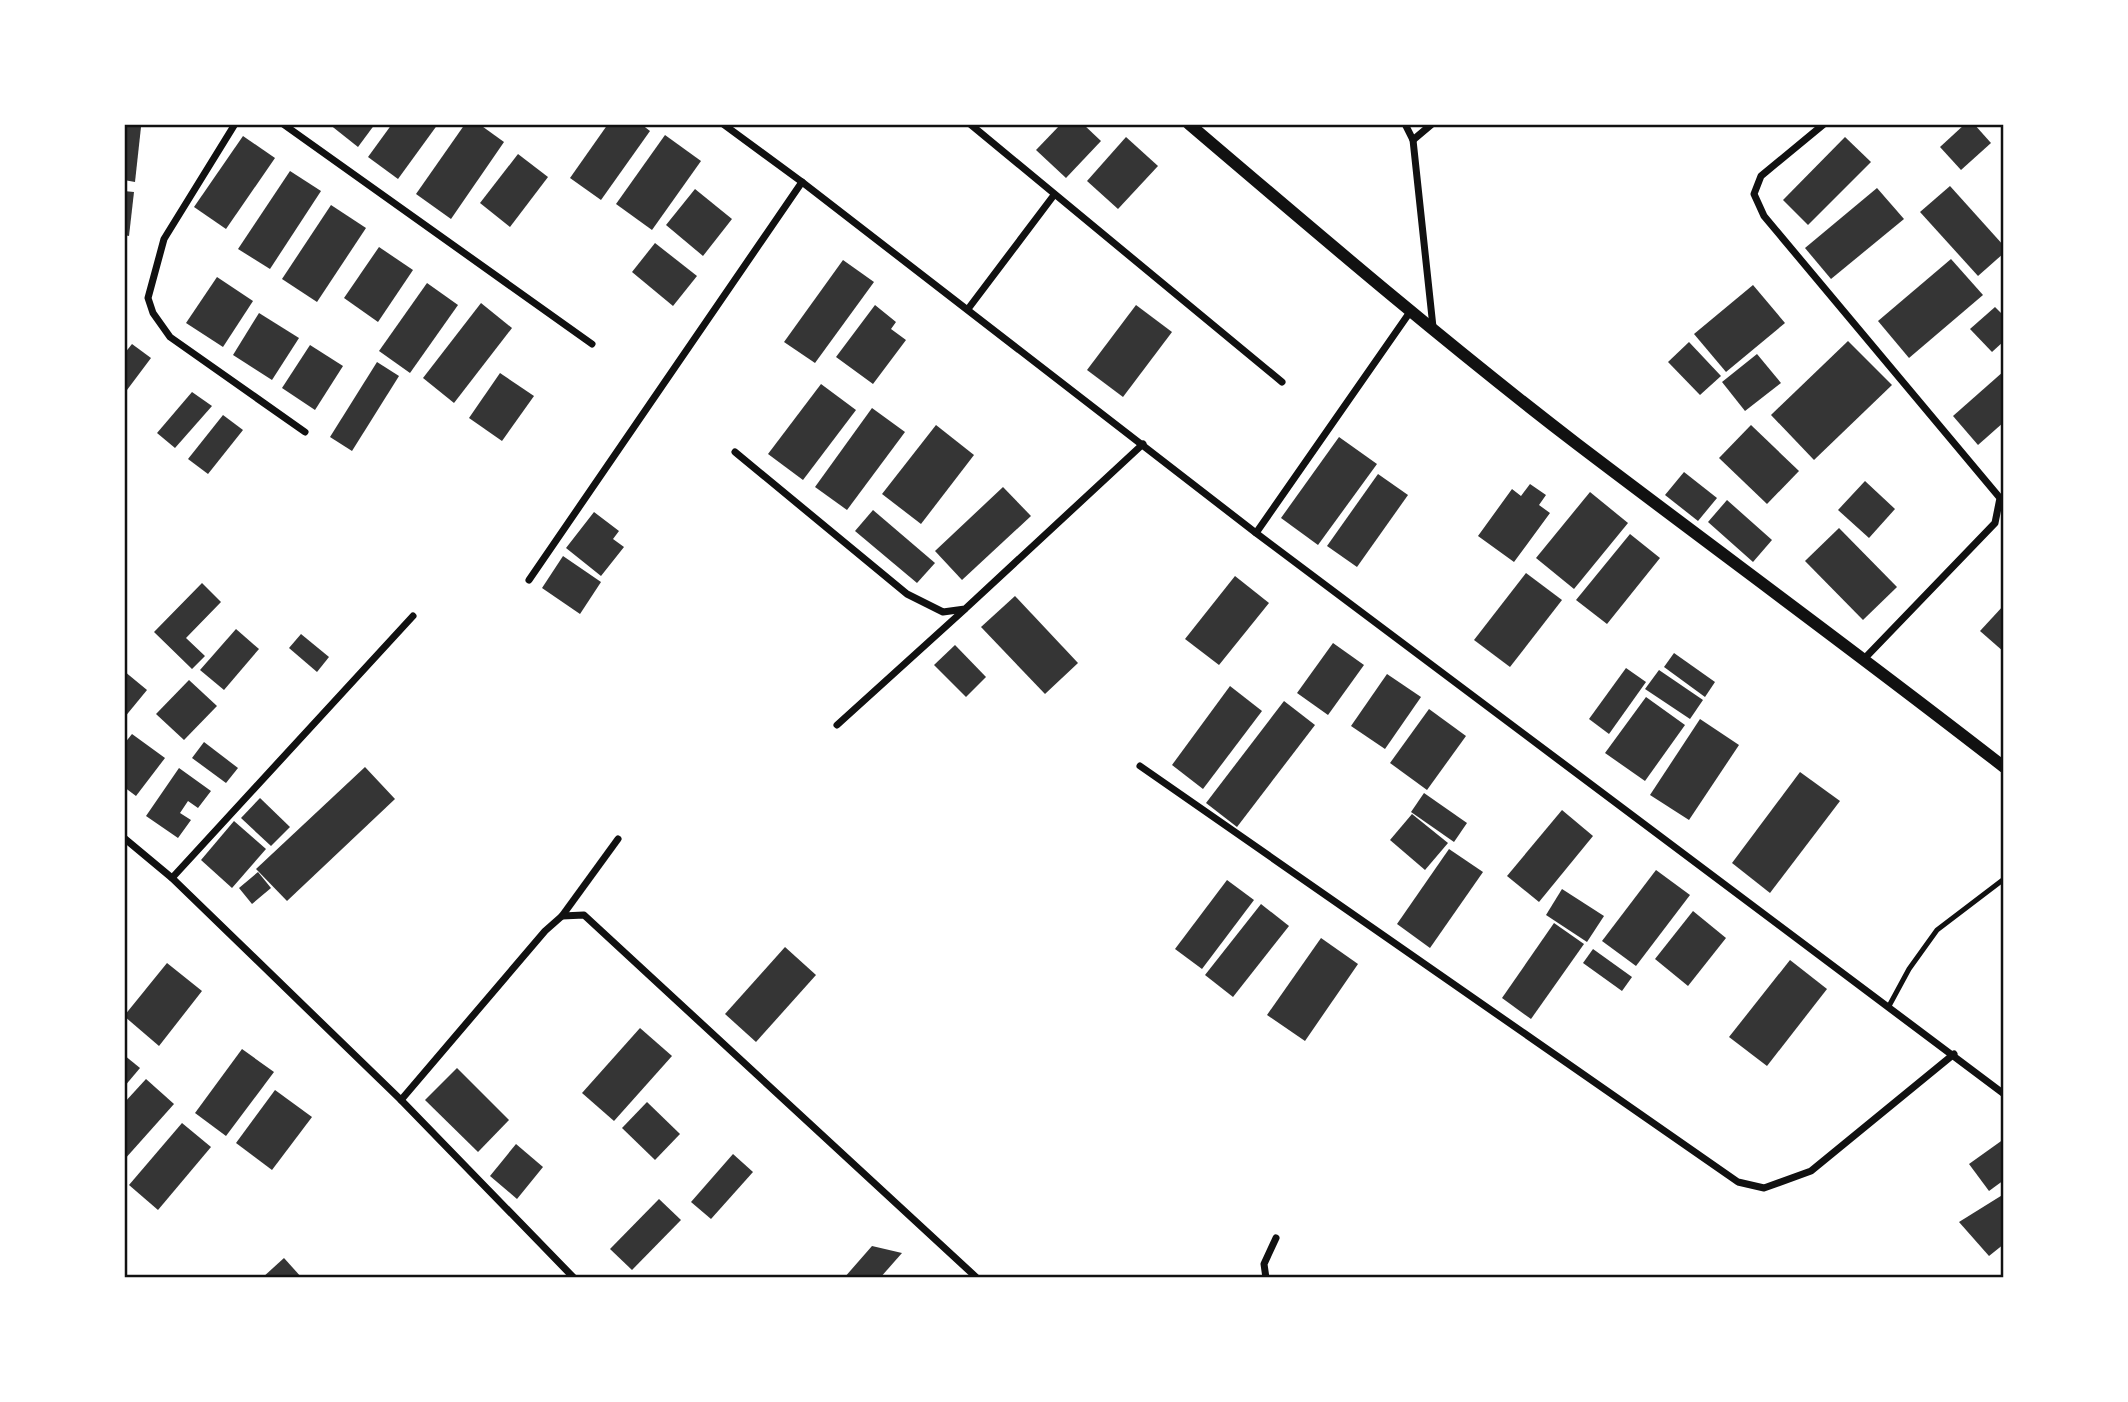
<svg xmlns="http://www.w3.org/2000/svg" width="2128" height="1402" viewBox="0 0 2128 1402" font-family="'Titillium Web',sans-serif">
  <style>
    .building { fill: #353535 }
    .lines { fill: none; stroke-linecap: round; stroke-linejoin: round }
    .service { stroke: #111; stroke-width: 5 }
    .minor { stroke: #111; stroke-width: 7 }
    .tertiary { stroke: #111; stroke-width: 12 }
    .neatline { fill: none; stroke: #111; stroke-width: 2.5 }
  </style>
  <rect width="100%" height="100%" fill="#fff"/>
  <g class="building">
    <path d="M 124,124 L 141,127 L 135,182 L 124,180 Z"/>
    <path d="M 329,124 L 375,124 L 358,147 Z"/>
    <path d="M 392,124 L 438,124 L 398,179 L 368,157 Z"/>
    <path d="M 465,124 L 479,124 L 504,142 L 451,219 L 416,194 Z"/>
    <path d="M 608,124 L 641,124 L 650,131 L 601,200 L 570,178 Z"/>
    <path d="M 1061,124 L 1083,124 L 1101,141 L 1066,178 L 1036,150 Z"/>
    <path d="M 1965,124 L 1974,124 L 1991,143 L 1961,170 L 1940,147 Z"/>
    <path d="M 665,135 L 701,161 L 652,230 L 616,204 Z"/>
    <path d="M 243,136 L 275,158 L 226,229 L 194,207 Z"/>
    <path d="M 1126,137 L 1158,166 L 1118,209 L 1087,181 Z"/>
    <path d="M 1845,137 L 1871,162 L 1808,225 L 1783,200 Z"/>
    <path d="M 518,154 L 548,177 L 510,227 L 480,203 Z"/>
    <path d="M 290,171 L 321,191 L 270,269 L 238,249 Z"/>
    <path d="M 1950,186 L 2004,246 L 2004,253 L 1978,276 L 1920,212 Z"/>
    <path d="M 1877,188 L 1904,219 L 1831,279 L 1805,248 Z"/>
    <path d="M 695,189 L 732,219 L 703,256 L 666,225 Z"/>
    <path d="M 124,191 L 134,192 L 129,236 L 124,235 Z"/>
    <path d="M 331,205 L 366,228 L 317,302 L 282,279 Z"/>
    <path d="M 655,243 L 697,276 L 673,306 L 632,272 Z"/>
    <path d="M 379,247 L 413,270 L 378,322 L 344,298 Z"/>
    <path d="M 1951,259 L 1983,295 L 1909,358 L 1878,321 Z"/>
    <path d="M 843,260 L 874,282 L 815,363 L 784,342 Z"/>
    <path d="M 217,277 L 253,301 L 223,347 L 186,323 Z"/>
    <path d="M 427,283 L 458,305 L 410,373 L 379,351 Z"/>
    <path d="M 1753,285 L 1785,323 L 1726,372 L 1694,334 Z"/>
    <path d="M 481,303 L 512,328 L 454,403 L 423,378 Z"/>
    <path d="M 875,305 L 896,322 L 891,329 L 906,340 L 873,384 L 836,357 Z"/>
    <path d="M 1136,305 L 1172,332 L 1123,397 L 1087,370 Z"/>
    <path d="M 1995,307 L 2004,316 L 2004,341 L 1992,352 L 1970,329 Z"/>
    <path d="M 259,313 L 299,338 L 272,380 L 233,355 Z"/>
    <path d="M 1848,341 L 1892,385 L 1814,460 L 1771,415 Z"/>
    <path d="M 1689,342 L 1721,376 L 1700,395 L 1668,362 Z"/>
    <path d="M 132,344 L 151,358 L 124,394 L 124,354 Z"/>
    <path d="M 310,345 L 343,366 L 315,410 L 282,388 Z"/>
    <path d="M 1757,354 L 1781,383 L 1745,411 L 1722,382 Z"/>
    <path d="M 377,362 L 399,376 L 352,451 L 330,437 Z"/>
    <path d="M 2004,371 L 2004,422 L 1978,445 L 1953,416 Z"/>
    <path d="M 500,373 L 534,396 L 502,441 L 469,418 Z"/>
    <path d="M 821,384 L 856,410 L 803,480 L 768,454 Z"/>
    <path d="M 192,392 L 212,406 L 175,448 L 157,433 Z"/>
    <path d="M 872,408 L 905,432 L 847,510 L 815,487 Z"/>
    <path d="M 223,415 L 243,430 L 208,474 L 188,459 Z"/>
    <path d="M 936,425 L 974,455 L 921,524 L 882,494 Z"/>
    <path d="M 1751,425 L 1799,471 L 1767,504 L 1719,458 Z"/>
    <path d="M 1339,437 L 1377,464 L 1318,545 L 1281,518 Z"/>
    <path d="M 1684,472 L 1717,498 L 1698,521 L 1665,495 Z"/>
    <path d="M 1378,474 L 1408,495 L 1357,567 L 1327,546 Z"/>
    <path d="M 1865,481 L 1895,509 L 1869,538 L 1838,510 Z"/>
    <path d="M 1530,484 L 1546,495 L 1539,505 L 1550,513 L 1514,562 L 1478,536 L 1512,489 L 1521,496 Z"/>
    <path d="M 1003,487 L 1031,516 L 962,580 L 935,551 Z"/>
    <path d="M 1590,492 L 1628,523 L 1574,589 L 1536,558 Z"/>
    <path d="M 1727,500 L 1772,540 L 1753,562 L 1708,522 Z"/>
    <path d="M 873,510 L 935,563 L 917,583 L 855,531 Z"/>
    <path d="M 594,512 L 619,531 L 613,539 L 624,547 L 601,576 L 566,548 Z"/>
    <path d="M 1839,528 L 1897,587 L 1863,620 L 1805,561 Z"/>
    <path d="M 1630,534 L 1660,558 L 1607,624 L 1576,600 Z"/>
    <path d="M 563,556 L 601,582 L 580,614 L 542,588 Z"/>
    <path d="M 1526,573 L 1562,600 L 1510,667 L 1474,640 Z"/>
    <path d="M 1235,576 L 1269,603 L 1219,665 L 1185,639 Z"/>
    <path d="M 202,583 L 221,602 L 186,638 L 205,656 L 192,669 L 154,632 Z"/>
    <path d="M 1015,596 L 1078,663 L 1045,694 L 981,627 Z"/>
    <path d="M 2004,605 L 2004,652 L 1980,631 Z"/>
    <path d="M 236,629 L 259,649 L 224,690 L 200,670 Z"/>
    <path d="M 301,634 L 329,657 L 317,672 L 289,648 Z"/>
    <path d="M 1333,643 L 1364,665 L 1328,715 L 1297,693 Z"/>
    <path d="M 955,645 L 986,677 L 966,697 L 934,665 Z"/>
    <path d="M 1674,653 L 1715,682 L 1705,697 L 1664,667 Z"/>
    <path d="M 1626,668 L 1646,682 L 1609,734 L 1589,719 Z"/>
    <path d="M 1659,670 L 1703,700 L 1690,719 L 1645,689 Z"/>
    <path d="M 124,671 L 147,690 L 124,718 Z"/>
    <path d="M 1387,674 L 1421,697 L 1385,749 L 1351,726 Z"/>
    <path d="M 189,680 L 217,706 L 184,740 L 156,714 Z"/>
    <path d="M 1230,686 L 1262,711 L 1203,789 L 1172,765 Z"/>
    <path d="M 1646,697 L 1685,725 L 1645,781 L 1605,753 Z"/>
    <path d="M 1284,701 L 1315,725 L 1237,827 L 1206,803 Z"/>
    <path d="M 1429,709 L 1466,736 L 1427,790 L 1390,763 Z"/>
    <path d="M 1700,719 L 1739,745 L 1689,820 L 1650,795 Z"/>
    <path d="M 132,734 L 165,758 L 136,796 L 124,787 L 124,744 Z"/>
    <path d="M 204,742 L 238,768 L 226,783 L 192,758 Z"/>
    <path d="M 365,767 L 395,799 L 287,901 L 256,869 Z"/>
    <path d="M 179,768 L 211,791 L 198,808 L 188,801 L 180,813 L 191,820 L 178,838 L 146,816 Z"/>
    <path d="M 1800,772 L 1840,801 L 1770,893 L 1732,863 Z"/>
    <path d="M 1424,793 L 1467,823 L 1454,842 L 1411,812 Z"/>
    <path d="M 260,798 L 290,827 L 271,846 L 241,818 Z"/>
    <path d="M 1562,810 L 1593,836 L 1539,902 L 1507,876 Z"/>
    <path d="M 1412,814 L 1448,843 L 1425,870 L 1390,840 Z"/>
    <path d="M 234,821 L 266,849 L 232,888 L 201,860 Z"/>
    <path d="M 1449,849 L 1483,872 L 1430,948 L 1397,924 Z"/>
    <path d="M 1656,870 L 1690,895 L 1636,966 L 1602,941 Z"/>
    <path d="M 258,872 L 271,888 L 252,904 L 239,888 Z"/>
    <path d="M 1227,880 L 1254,900 L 1202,969 L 1175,949 Z"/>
    <path d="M 1562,889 L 1604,916 L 1587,942 L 1546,915 Z"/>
    <path d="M 1261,904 L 1289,926 L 1233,997 L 1205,975 Z"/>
    <path d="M 1693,911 L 1726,938 L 1688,986 L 1655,959 Z"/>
    <path d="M 1554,923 L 1584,944 L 1531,1019 L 1502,998 Z"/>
    <path d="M 1321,938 L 1358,964 L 1305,1041 L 1267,1015 Z"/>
    <path d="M 785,947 L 816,975 L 756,1042 L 725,1014 Z"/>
    <path d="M 1593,949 L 1632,977 L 1622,991 L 1583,963 Z"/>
    <path d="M 1790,960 L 1827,989 L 1767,1066 L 1729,1037 Z"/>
    <path d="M 167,963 L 202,991 L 159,1046 L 124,1016 Z"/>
    <path d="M 640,1028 L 672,1056 L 614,1121 L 582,1093 Z"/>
    <path d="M 242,1049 L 274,1072 L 226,1136 L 195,1113 Z"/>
    <path d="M 124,1055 L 140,1068 L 124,1087 Z"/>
    <path d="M 457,1068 L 509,1120 L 478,1152 L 425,1100 Z"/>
    <path d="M 146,1079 L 174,1104 L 124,1160 L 124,1103 Z"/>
    <path d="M 275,1090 L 312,1117 L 272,1170 L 236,1143 Z"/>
    <path d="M 647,1102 L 680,1134 L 655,1160 L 622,1128 Z"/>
    <path d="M 182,1123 L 211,1147 L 158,1210 L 129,1185 Z"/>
    <path d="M 2004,1139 L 2004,1180 L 1989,1191 L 1969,1164 Z"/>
    <path d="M 516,1144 L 543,1167 L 517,1199 L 490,1176 Z"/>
    <path d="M 733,1154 L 753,1172 L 711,1219 L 691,1202 Z"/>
    <path d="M 2004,1194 L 2004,1244 L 1989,1256 L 1959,1222 Z"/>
    <path d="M 659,1199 L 681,1220 L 632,1270 L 610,1249 Z"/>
    <path d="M 872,1246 L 902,1253 L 880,1278 L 844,1278 Z"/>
    <path d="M 284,1258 L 302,1278 L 262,1278 Z"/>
  </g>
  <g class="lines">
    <path class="service" d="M 1889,1006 L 1909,969 L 1937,930 L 2004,879"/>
    <g class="minor">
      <path d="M 235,124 L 164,239 L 148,298 L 153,313 L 170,337 L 305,432"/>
      <path d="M 283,124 L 592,344"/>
      <path d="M 723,124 L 802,182 L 1256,533 L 2004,1094"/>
      <path d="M 970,124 L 1282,382"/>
      <path d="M 1405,124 L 1413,140 L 1433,327"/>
      <path d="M 1824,124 L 1761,176 L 1754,194 L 1764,216 L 2000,498 L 1995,523 L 1865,658"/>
      <path d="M 1413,140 L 1432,124"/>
      <path d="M 968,309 L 1054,195"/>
      <path d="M 735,452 L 907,594 L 943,612 L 965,609 L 1143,444"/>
      <path d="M 1256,533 L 1410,312"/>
      <path d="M 529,580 L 802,182"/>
      <path d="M 837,725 L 964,610"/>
      <path d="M 1140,766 L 1738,1182 L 1764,1188 L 1811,1171 L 1954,1054"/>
      <path d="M 124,838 L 172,878 L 401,1100 L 574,1278"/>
      <path d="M 172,878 L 413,616"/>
      <path d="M 562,916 L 618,839"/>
      <path d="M 401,1100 L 545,931 L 562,916 L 584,915 L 977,1278"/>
      <path d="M 1266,1278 L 1264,1264 L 1276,1238"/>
    </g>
    <path class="tertiary" d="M 1189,124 C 1317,233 1444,342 1577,444 C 1719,552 1863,657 2004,767"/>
  </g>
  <rect width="2128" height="1402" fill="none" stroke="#ffffff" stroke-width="252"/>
  <rect x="126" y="126" width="1876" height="1150" class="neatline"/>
</svg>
